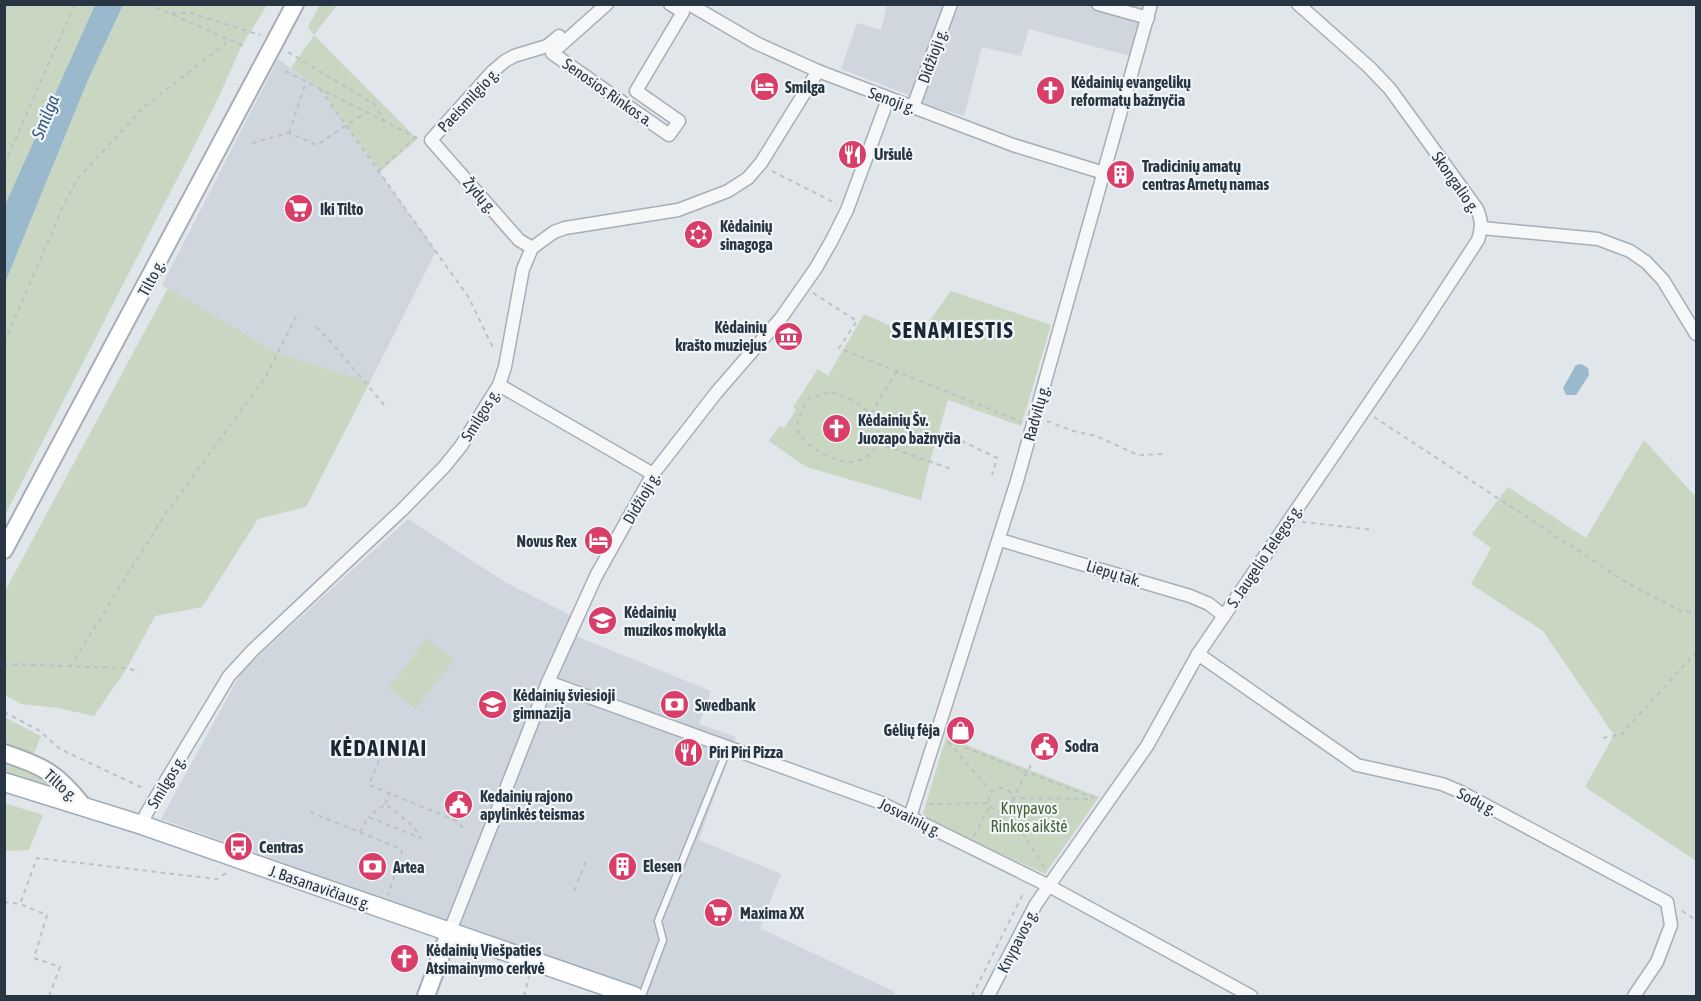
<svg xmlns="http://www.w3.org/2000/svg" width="1701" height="1001" viewBox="0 0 1701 1001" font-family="'Asap Condensed',sans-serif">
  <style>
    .built { fill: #cfd6dd }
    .green { fill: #c9d6c2 }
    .water { fill: #9ab9cd }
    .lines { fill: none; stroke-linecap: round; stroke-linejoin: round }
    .lane-casing { stroke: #a6aeb6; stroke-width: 9 }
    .street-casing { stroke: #a6aeb6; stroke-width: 15 }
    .secondary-casing { stroke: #a6aeb6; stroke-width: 20 }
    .primary-casing { stroke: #a0acb8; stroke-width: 21 }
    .path { stroke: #bcc1c6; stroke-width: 2; stroke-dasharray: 4.5 4.5; stroke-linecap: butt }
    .lane { stroke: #f5f7f9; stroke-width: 6 }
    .street { stroke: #f5f7f9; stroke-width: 12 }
    .secondary { stroke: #fff; stroke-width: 16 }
    .primary { stroke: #fff; stroke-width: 18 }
    .labels { text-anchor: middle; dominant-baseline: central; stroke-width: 4.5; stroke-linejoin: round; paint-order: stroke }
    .street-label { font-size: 16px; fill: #283644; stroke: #f1f5f8 }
    .poi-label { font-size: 16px; font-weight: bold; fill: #283644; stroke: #f1f5f8; text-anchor: start }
    .park-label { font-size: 16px; fill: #426134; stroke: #f1f5f8 }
    .water-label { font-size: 18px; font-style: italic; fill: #2f5a7b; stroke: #f1f5f8 }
    .district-label { font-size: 22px; font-weight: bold; letter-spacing: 1.5px; fill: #1a2735; stroke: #f1f5f8 }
  </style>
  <rect width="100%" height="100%" fill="#e1e6eb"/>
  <g class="built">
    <path d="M 887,5 L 1151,5 L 1137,58 L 1029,29 L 1021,56 L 982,47 L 964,116 L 928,105 L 906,94 L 841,69 L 857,23 L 881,30 Z"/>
    <path d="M 278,59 L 320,89 L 436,251 L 370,382 L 272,352 L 162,285 Z"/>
    <path d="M 408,519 L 505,582 L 570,615 L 578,637 L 711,691 L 699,724 L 736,737 L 699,840 L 781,874 L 760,928 L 895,992 L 894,996 L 648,996 L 443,919 L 161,819 L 242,671 Z"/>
  </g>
  <g class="green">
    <path d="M 4,5 L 95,5 L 5,205 L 4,205 Z"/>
    <path d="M 123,5 L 267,5 L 242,45 L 216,103 L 5,515 L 5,283 L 88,80 Z"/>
    <path d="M 320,5 L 337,5 L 314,35 L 417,139 L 380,172 L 320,89 L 291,68 L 314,35 L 308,27 Z"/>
    <path d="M 168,288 L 272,351 L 370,382 L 306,507 L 258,519 L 202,607 L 155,616 L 127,668 L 94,716 L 58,708 L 21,704 L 5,695 L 5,591 Z"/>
    <path d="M 951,291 L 1051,325 L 1021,426 L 948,400 L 930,461 L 921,500 L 806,467 L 769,441 L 779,426 L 784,428 L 796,410 L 793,407 L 818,369 L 828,376 L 864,314 L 917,338 Z"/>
    <path d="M 1644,440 L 1696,497 L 1696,861 L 1585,787 L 1614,735 L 1543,631 L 1471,584 L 1491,548 L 1472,534 L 1508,487 L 1586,538 Z"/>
    <path d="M 426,638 L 454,659 L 416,709 L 389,689 Z"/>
    <path d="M 4,717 L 41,736 L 32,759 L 64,791 L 5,772 Z"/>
    <path d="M 946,737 L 1099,797 L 1045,874 L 922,817 Z"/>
    <path d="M 4,803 L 43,815 L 29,850 L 5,851 Z"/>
  </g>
  <g class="water">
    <path d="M 95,5 L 123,5 L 88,80 L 5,283 L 5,205 Z"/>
    <path d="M 1581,364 L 1588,368 L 1589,375 L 1576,395 L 1566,395 L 1563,388 L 1576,365 Z"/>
  </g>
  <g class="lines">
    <defs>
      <path id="lane" d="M 642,996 L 663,940 L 658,921 L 728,748"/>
      <g id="street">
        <path d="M 607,4 L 552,53 L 669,135 L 679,121 L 636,91 L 683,12 L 670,4"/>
        <path d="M 689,4 L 756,43 L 818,71 L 1013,145 L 1104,173"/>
        <path d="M 1098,4 L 1148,18"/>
        <path d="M 913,107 L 951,4"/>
        <path d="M 1482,228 L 1598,239 L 1630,251 L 1646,262 L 1663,280 L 1696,334"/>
        <path d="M 532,248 L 519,240 L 431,140 L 492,72 L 505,61 L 514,56 L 547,46 L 559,36"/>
        <path d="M 499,385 L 653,474"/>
        <path d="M 1000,540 L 1190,596 L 1209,604 L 1224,616"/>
        <path d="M 1198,654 L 1357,765 L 1442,784 L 1461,792 L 1667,902 L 1671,925 L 1657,962 L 1634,996"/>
        <path d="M 548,682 L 879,802 L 1049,886 L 1251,996"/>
        <path d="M 910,817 L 1017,481 L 1151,4"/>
        <path d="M 142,825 L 146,814 L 229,676 L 252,651 L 403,509 L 444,467 L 461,446 L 499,385 L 505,367 L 523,269 L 532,248 L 554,232 L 565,228 L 678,210 L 728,191 L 748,178 L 761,163 L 818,71"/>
        <path d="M 450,931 L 548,682 L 596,576 L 653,474 L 716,393 L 781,318 L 816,268 L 832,240 L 847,210 L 888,99"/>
        <path d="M 988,996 L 1036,904 L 1147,746 L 1198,654 L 1419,330 L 1478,240 C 1482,227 1482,221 1477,209 L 1390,89 L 1369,67 L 1298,4"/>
      </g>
      <g id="secondary">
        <path d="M 4,550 L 295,4"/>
        <path d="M 4,753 C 43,766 57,773 83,806"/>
        <path d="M 426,996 L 450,931"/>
      </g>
      <path id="primary" d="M 4,782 L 142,825 L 634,996"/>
    </defs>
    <use href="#lane" class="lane-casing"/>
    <use href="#street" class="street-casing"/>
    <use href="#secondary" class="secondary-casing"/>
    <use href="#primary" class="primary-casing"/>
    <g class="path">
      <path d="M 148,4 L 246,47"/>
      <path d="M 172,13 L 191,13 L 260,35"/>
      <path d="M 288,52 L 374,104 L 385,122"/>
      <path d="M 285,71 L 419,139"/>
      <path d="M 320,89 L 469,298 L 494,350"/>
      <path d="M 289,133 L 306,82"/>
      <path d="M 252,143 L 289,133 L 317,145 L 366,112"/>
      <path d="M 4,165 L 75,4"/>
      <path d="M 379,170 L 415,138"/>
      <path d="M 772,171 L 837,204"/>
      <path d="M 813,293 L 857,321 L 839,348 L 1022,422"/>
      <path d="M 316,327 L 330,341 L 385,406"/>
      <path d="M 4,343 L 62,209 L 78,178 L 144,107 L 225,44 L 228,39"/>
      <path d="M 832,392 C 849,397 873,409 878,428 C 882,446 869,461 850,462 C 835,462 800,445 798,429 C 796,419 804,406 809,398 Z"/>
      <path d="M 871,414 L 897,371"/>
      <path d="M 1374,417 L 1629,584 L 1681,611 L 1696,612"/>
      <path d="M 1047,421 L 1073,431 L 1096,436 L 1138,455 L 1162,454"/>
      <path d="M 945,433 L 997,458 L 992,475"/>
      <path d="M 869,440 L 954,470"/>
      <path d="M 1302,522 L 1374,530"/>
      <path d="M 4,664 L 127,668 L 139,672"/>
      <path d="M 70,667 L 164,516 L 266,376 L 296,317"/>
      <path d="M 4,712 L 40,731 L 60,749 L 145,789"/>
      <path d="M 1603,738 L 1622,734 L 1696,652"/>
      <path d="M 948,741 L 1094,798"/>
      <path d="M 948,742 L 992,792"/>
      <path d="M 382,752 L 369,785 L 457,821 L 463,828"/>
      <path d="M 1031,765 L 1013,798 L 1093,799"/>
      <circle cx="1001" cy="800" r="12"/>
      <path d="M 385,804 L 390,793"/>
      <path d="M 929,804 L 989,803"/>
      <path d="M 1008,810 L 1045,868"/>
      <path d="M 310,812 L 401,849 L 402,852 L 388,895"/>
      <path d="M 360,832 L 368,817 L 421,838 L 412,825 L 385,804 L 368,817"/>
      <path d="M 974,836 L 990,806"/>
      <path d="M 574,891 L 587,859"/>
      <path d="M 4,902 L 20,904"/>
      <path d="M 1682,911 L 1696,920"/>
      <path d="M 49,996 L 60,967 L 34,958 L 47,915 L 20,904 L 37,858 L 217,879 L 229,871"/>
      <path d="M 524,996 L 529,976"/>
      <path d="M 972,996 L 1022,896 L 1026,898"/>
    </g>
    <use href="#lane" class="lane"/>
    <use href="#street" class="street"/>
    <use href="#secondary" class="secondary"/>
    <use href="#primary" class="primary"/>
  </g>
  <defs>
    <symbol id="hotel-disc" viewBox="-11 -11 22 22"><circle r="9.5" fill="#d83e68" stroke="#f1f5f8"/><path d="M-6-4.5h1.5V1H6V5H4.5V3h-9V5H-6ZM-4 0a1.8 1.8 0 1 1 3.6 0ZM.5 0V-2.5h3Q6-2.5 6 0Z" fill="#fff"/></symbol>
    <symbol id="church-disc" viewBox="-11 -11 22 22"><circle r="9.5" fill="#d83e68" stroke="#f1f5f8"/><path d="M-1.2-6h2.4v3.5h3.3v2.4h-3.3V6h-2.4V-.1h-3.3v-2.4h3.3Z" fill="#fff"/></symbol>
    <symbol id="restaurant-disc" viewBox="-11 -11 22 22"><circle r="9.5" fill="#d83e68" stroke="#f1f5f8"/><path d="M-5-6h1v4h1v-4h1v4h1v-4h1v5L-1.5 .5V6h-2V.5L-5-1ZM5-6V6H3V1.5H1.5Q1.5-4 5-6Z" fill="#fff"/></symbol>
    <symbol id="building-disc" viewBox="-11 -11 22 22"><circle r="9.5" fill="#d83e68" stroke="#f1f5f8"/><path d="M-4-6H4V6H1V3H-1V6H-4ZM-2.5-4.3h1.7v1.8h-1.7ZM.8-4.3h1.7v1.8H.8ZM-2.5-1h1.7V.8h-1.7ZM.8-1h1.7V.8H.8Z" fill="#fff"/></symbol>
    <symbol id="supermarket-disc" viewBox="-11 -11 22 22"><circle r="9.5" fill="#d83e68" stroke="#f1f5f8"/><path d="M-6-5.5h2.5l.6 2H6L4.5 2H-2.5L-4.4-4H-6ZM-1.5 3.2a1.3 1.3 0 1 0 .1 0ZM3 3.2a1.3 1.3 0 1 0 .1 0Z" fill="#fff"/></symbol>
    <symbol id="synagogue-disc" viewBox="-11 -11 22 22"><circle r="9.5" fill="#d83e68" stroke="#f1f5f8"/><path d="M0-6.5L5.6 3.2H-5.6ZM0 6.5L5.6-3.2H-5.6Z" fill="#fff"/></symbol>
    <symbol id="museum-disc" viewBox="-11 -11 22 22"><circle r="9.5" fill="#d83e68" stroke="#f1f5f8"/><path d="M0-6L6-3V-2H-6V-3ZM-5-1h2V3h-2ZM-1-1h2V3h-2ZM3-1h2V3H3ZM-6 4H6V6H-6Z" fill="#fff"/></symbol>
    <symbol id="school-disc" viewBox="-11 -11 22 22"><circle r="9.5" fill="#d83e68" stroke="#f1f5f8"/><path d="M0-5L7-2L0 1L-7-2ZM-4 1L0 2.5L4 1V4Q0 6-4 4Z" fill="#fff"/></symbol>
    <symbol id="bank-disc" viewBox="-11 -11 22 22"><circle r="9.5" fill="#d83e68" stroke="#f1f5f8"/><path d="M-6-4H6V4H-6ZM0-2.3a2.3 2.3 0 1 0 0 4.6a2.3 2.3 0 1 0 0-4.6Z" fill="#fff"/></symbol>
    <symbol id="shop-disc" viewBox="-11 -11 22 22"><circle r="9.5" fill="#d83e68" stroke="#f1f5f8"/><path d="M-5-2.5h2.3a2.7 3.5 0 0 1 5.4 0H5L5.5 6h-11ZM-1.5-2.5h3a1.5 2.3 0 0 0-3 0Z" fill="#fff"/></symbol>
    <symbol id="civic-disc" viewBox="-11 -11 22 22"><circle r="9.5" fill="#d83e68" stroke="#f1f5f8"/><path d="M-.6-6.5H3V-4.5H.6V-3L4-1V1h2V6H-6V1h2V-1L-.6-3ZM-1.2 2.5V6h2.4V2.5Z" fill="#fff"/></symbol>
    <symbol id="bus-disc" viewBox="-11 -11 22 22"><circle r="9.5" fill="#d83e68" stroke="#f1f5f8"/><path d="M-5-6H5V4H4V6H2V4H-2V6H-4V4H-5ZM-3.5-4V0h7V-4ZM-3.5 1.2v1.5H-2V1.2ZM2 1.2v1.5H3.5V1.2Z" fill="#fff"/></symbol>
  </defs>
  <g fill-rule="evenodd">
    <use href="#hotel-disc" x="748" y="70" width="33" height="33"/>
    <use href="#church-disc" x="1034" y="74" width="33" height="33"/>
    <use href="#restaurant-disc" x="836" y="138" width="33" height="33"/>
    <use href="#building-disc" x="1104" y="158" width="33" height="33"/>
    <use href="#supermarket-disc" x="282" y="192" width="33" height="33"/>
    <use href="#synagogue-disc" x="682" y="218" width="33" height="33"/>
    <use href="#museum-disc" x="772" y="320" width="33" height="33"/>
    <use href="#church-disc" x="820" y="412" width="33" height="33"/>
    <use href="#hotel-disc" x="582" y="524" width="33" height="33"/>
    <use href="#school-disc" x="586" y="604" width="33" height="33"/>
    <use href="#school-disc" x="476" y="688" width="33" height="33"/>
    <use href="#bank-disc" x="658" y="688" width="33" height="33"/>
    <use href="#shop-disc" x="944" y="714" width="33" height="33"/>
    <use href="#civic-disc" x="1028" y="730" width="33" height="33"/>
    <use href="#restaurant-disc" x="672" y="736" width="33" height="33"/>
    <use href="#civic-disc" x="442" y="788" width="33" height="33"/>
    <use href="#bus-disc" x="222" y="830" width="33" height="33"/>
    <use href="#building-disc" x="606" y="850" width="33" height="33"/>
    <use href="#bank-disc" x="356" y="850" width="33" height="33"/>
    <use href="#supermarket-disc" x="702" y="896" width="33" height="33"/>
    <use href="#church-disc" x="388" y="942" width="33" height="33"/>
  </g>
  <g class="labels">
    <g class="street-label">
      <text transform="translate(932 56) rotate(-70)">Didžioji g.</text>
      <text transform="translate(608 92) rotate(35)">Senosios Rinkos a.</text>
      <text transform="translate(468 100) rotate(-47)">Paeismilgio g.</text>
      <text transform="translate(892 100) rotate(20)">Senoji g.</text>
      <text transform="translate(1456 182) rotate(55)">Skongalio g.</text>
      <text transform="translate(480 195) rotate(49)">Žydų g.</text>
      <text transform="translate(151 278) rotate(-62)">Tilto g.</text>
      <text transform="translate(1036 413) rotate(-74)">Radvilų g.</text>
      <text transform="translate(480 415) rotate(-58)">Smilgos g.</text>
      <text transform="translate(641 498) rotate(-60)">Didžioji g.</text>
      <text transform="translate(1264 556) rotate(-56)">S. Jaugelio Telegos g.</text>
      <text transform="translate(1114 573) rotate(17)">Liepų tak.</text>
      <text transform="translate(166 782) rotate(-59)">Smilgos g.</text>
      <text transform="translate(61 785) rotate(42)">Tilto g.</text>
      <text transform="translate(1477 801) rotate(27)">Sodų g.</text>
      <text transform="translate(910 817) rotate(26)">Josvainių g.</text>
      <text transform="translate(320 887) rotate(19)">J. Basanavičiaus g.</text>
      <text transform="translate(1017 941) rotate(-63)">Knypavos g.</text>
    </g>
    <g class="poi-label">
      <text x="1071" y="82">Kėdainių evangelikų<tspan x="1071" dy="18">reformatų bažnyčia</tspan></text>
      <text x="785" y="87">Smilga</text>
      <text x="874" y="154">Uršulė</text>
      <text x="1142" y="166">Tradicinių amatų<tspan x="1142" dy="18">centras Arnetų namas</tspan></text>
      <text x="320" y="209">Iki Tilto</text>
      <text x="720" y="226">Kėdainių<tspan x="720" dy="18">sinagoga</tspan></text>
      <text x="767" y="327" text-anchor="end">Kėdainių<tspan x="767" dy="18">krašto muziejus</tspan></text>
      <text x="858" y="420">Kėdainių Šv.<tspan x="858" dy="18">Juozapo bažnyčia</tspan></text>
      <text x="577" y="541" text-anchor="end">Novus Rex</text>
      <text x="624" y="612">Kėdainių<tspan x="624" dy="18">muzikos mokykla</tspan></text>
      <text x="513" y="695">Kėdainių šviesioji<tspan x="513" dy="18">gimnazija</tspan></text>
      <text x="695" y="705">Swedbank</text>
      <text x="940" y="730" text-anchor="end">Gėlių fėja</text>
      <text x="1065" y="746">Sodra</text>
      <text x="709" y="752">Piri Piri Pizza</text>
      <text x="480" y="796">Kedainių rajono<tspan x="480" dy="18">apylinkės teismas</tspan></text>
      <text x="259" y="847">Centras</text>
      <text x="643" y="866">Elesen</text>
      <text x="393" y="867">Artea</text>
      <text x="740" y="913">Maxima XX</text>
      <text x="426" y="950">Kėdainių Viešpaties<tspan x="426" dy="18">Atsimainymo cerkvė</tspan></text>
    </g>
    <g class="park-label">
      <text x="1029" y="808">Knypavos<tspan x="1029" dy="18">Rinkos aikštė</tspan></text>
    </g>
    <g class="water-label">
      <text transform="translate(45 117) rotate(-68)">Smilga</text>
    </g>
    <g class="district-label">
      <text x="953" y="330">SENAMIESTIS</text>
      <text x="379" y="748">KĖDAINIAI</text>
    </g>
  </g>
  <rect width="1701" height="1001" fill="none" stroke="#283644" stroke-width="12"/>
</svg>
